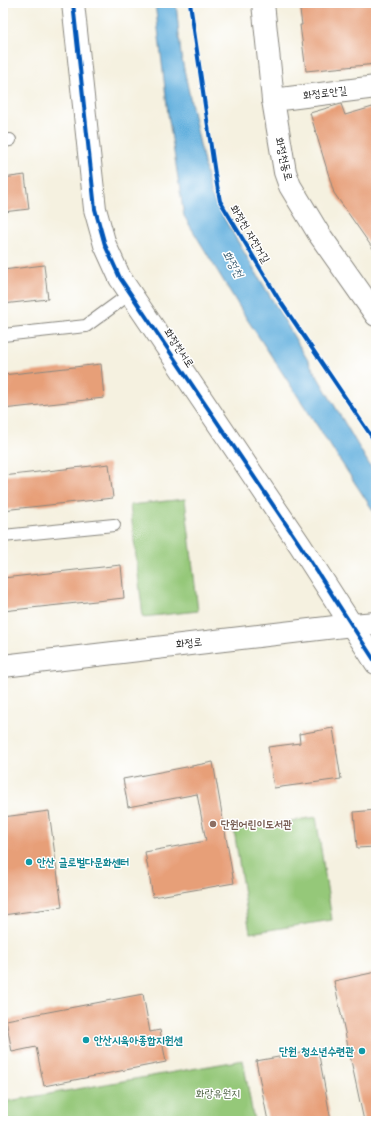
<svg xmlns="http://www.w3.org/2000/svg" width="379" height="1124" viewBox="0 0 379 1124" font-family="'Comic Neue','Poor Story',sans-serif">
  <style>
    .green { fill: #95c879; stroke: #58724a }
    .water { fill: #65b1de; stroke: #40667d }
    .building { fill: #e79f78 }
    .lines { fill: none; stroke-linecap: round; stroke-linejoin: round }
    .service-casing { stroke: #88867e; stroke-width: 14 }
    .minor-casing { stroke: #88867e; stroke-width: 24 }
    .tertiary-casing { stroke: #88867e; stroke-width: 24 }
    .service { stroke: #fff; stroke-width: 12 }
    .minor { stroke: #fff; stroke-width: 22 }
    .tertiary { stroke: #fff; stroke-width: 22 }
    .cycleway-casing { stroke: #fff; stroke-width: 6 }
    .cycleway { stroke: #0057b8; stroke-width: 4 }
    .education-dot { fill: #8d6e63; stroke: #fff; stroke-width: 1.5 }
    .culture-dot { fill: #0f9aa8; stroke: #fff; stroke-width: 1.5 }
    .labels { text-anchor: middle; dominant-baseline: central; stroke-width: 3; stroke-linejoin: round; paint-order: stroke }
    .street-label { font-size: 11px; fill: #1c1c1c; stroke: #fff }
    .education-label { font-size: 11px; font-weight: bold; fill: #785e54; stroke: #fff; text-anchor: start }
    .culture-label { font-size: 11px; font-weight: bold; fill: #0d838f; stroke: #fff; text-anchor: start }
    .park-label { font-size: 11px; fill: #4c6141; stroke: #fff }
    .water-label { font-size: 12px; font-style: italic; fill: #3d5f73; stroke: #fff }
  </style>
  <rect width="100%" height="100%" fill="#fff"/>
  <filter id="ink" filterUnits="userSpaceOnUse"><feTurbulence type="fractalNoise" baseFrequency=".025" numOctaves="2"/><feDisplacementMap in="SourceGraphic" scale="8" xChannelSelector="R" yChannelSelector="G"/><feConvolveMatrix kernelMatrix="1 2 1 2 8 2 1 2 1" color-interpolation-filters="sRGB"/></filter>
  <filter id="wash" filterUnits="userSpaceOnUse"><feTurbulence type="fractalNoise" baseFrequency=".012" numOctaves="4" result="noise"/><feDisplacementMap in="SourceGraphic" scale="16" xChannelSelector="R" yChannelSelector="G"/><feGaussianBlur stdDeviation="0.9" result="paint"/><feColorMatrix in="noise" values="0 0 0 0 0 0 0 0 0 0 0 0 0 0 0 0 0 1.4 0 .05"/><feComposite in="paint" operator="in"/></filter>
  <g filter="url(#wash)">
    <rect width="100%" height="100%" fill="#f5f1e0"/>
    <g class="green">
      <path d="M 185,499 L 198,611 L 143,617 L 130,505 Z"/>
      <path d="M 316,817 L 332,920 L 250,933 L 234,830 Z"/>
      <path d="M 243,1060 L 254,1121 L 3,1121 L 3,1102 Z"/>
    </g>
    <path class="water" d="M 155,3 L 176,3 L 181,55 L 211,196 L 376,476 L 376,515 L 245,316 L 184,216 L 168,114 Z"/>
    <g id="blocks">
      <g class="building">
        <path d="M 299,3 L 376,3 L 376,64 L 306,71 L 300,25 L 302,25 Z"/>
        <path d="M 341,104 L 345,115 L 376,106 L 376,253 L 334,193 L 310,113 Z"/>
        <path d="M 25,175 L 29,209 L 3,212 L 3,178 Z"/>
        <path d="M 44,265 L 48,299 L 3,304 L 3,270 Z"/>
        <path d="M 101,364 L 104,398 L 3,409 L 3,375 Z"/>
        <path d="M 109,464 L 113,498 L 3,510 L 3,476 Z"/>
        <path d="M 121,565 L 124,598 L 3,611 L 3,578 Z"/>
        <path d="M 333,728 L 341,779 L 274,788 L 268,747 L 300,743 L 299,734 Z"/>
        <path d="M 213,762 L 234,883 L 153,897 L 145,852 L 206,841 L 197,794 L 128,807 L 123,779 Z"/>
        <path d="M 376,810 L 376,847 L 357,848 L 354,812 Z"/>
        <path d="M 49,811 L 62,907 L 3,915 L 3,817 Z"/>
        <path d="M 376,972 L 376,1121 L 364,1121 L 334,981 Z"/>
        <path d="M 143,994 L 150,1032 L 160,1030 L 166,1062 L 44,1086 L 36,1047 L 12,1052 L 6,1020 Z"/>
        <path d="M 318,1050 L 331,1121 L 268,1121 L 256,1061 Z"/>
      </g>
    </g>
  </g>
  <g filter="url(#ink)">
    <use href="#blocks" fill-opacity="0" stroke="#88867e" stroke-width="1"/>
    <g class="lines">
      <defs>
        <g id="service">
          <path d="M 3,141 L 10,140"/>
          <path d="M 3,335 L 86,326 L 131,293"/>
          <path d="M 3,536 L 114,525"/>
        </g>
        <path id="minor" d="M 273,100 L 376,87"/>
        <g id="tertiary">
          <path d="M 73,3 L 95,209 L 105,245 L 120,278 L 300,545 L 376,663"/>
          <path d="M 263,3 L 273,100 L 285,172 L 290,186 L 319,234 L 376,315"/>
          <path d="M 3,666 L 352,625 L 376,623"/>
        </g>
      </defs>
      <use href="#service" class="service-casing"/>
      <use href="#minor" class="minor-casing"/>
      <use href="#tertiary" class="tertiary-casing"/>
      <use href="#service" class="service"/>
      <use href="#minor" class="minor"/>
      <use href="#tertiary" class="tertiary"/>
      <defs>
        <g id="cycleway">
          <path d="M 73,3 L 95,209 L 105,245 L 120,278 L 300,545 L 376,663"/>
          <path d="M 190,3 L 215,174 L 220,201 L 278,298 L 376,443"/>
        </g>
      </defs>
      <use href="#cycleway" class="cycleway-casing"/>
      <use href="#cycleway" class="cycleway"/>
    </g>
  </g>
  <circle class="education-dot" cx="213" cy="824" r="4"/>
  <g class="culture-dot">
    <circle cx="29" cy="862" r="4"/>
    <circle cx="86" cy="1040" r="4"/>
    <circle cx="362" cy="1051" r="4"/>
  </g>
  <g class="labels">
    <g class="street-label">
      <text transform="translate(325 93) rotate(-7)">화정로안길</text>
      <text transform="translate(284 159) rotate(77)">화정천동로</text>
      <text transform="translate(250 234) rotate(59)">화정천 자전거길</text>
      <text transform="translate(179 348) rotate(56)">화정천서로</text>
      <text transform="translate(189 643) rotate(-6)">화정로</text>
    </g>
    <g class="education-label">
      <text x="221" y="824">단원어린이도서관</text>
    </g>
    <g class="culture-label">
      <text x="37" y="862">안산 글로벌다문화센터</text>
      <text x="94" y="1040">안산시육아종합지원센</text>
      <text x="354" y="1051" text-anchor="end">단원 청소년수련관</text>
    </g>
    <g class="park-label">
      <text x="218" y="1093">화랑유원지</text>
    </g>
    <g class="water-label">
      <text transform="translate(233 264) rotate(60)">화정천</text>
    </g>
  </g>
  <rect width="379" height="1124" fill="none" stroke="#fff" stroke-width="16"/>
</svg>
